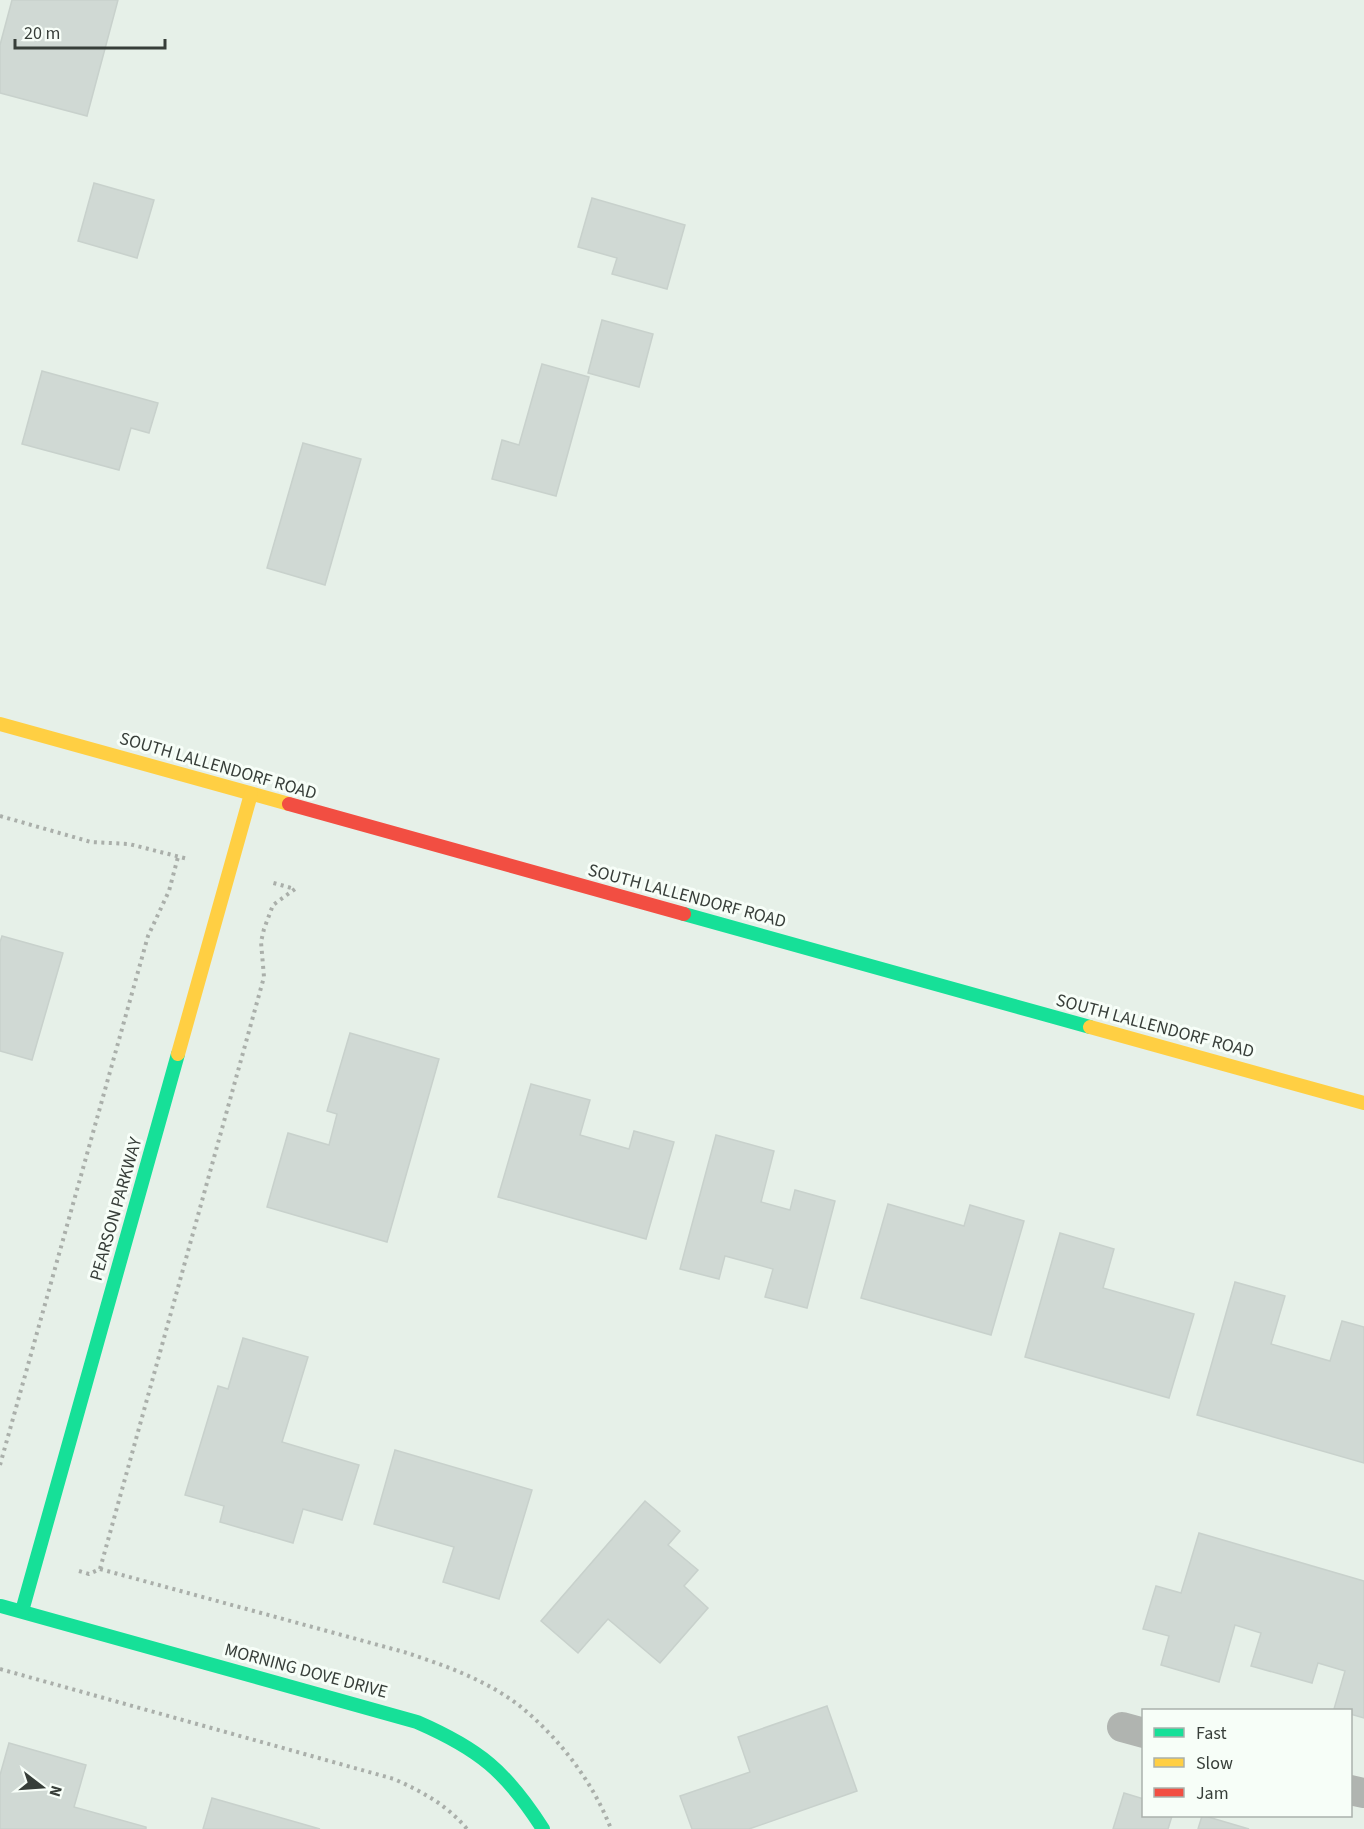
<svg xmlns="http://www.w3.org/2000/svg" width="1364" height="1829" viewBox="0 0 1364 1829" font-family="'Source Sans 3',sans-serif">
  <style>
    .building { fill: #d0d9d4; stroke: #c8d1cc; stroke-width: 1.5 }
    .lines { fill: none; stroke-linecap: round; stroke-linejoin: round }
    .path { stroke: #aaafaa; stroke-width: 4; stroke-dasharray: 3 4.5; stroke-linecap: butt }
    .lane { stroke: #b0b4b0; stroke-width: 30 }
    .fast { stroke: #16e098; stroke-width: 14 }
    .slow { stroke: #ffcf43; stroke-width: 14 }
    .jam { stroke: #f24e42; stroke-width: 14 }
    .labels { text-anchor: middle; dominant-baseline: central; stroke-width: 6; stroke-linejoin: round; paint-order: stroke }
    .street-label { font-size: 18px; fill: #373e39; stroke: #f7fef8 }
  </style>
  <rect width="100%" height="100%" fill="#e6f0e8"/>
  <g class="building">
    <path d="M 12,0 L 118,0 L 87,116 L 0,93 L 0,45 Z"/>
    <path d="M 94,183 L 154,200 L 137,258 L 78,241 Z"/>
    <path d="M 592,198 L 685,225 L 667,289 L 612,274 L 617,258 L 578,247 Z"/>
    <path d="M 602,320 L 653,334 L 639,387 L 588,373 Z"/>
    <path d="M 542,364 L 589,377 L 556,496 L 492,479 L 502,440 L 519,445 Z"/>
    <path d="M 42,371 L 158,403 L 149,433 L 131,428 L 119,470 L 22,444 Z"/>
    <path d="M 303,443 L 361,459 L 325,585 L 267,568 Z"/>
    <path d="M 2,936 L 63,953 L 32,1060 L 0,1051 L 0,942 Z"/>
    <path d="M 350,1033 L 439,1059 L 387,1242 L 267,1207 L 288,1133 L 329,1145 L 337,1114 L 327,1111 Z"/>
    <path d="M 531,1084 L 590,1100 L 580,1135 L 629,1149 L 634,1131 L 674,1142 L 646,1239 L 498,1197 Z"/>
    <path d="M 716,1135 L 774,1151 L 761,1202 L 790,1210 L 795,1190 L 835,1201 L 807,1308 L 765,1297 L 773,1269 L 725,1256 L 719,1279 L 680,1269 Z"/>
    <path d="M 888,1204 L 964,1226 L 970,1205 L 1024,1221 L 991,1335 L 861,1298 Z"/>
    <path d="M 1060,1233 L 1114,1249 L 1103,1288 L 1194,1314 L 1169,1398 L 1025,1357 Z"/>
    <path d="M 1235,1282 L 1285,1296 L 1271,1344 L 1330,1361 L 1342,1321 L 1364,1327 L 1364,1463 L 1197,1415 Z"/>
    <path d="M 243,1338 L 308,1357 L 282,1442 L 359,1465 L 342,1520 L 303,1509 L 293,1543 L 220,1522 L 224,1506 L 185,1495 L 218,1386 L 228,1389 Z"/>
    <path d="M 395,1450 L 532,1490 L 499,1599 L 443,1582 L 454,1547 L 374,1524 Z"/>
    <path d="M 645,1501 L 680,1531 L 668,1545 L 698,1570 L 684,1586 L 708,1608 L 660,1663 L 608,1619 L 578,1653 L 541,1621 Z"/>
    <path d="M 1199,1533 L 1364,1581 L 1364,1718 L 1350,1714 L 1350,1710 L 1334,1709 L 1345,1671 L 1318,1663 L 1312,1683 L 1251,1666 L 1261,1633 L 1235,1625 L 1219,1682 L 1161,1665 L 1169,1636 L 1143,1629 L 1156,1586 L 1181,1593 Z"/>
    <path d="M 827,1706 L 857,1791 L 749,1829 L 692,1829 L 680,1796 L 750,1772 L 738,1737 Z"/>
    <path d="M 9,1743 L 86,1765 L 74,1807 L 146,1827 L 146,1829 L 0,1829 L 0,1775 Z"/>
    <path d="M 1124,1793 L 1144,1799 L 1144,1816 L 1172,1816 L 1168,1829 L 1113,1829 Z"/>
    <path d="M 212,1798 L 320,1829 L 203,1829 Z"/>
    <path d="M 1202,1816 L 1205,1816 L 1249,1829 L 1198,1829 Z"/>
  </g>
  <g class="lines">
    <g class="path">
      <path d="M 0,816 L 91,842 L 129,844 L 188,859"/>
      <path d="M 0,1465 L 148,936 L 169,891 L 178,857"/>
      <path d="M 100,1569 L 404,1652 C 444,1665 487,1680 521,1707 C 560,1739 593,1782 611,1829"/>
      <path d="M 79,1571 L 89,1574 L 100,1569 L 264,977 L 261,942 L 264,929 L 273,905 L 295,889 L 270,882"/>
      <path d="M 0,1669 L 394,1779 C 423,1792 447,1805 467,1829"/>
    </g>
    <g class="lane">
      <path d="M 1122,1727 L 1144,1733"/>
      <path d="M 1350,1790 L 1364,1793"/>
    </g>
    <g class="fast">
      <path d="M 684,914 L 1090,1027"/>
      <path d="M 1,1606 L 417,1722 C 479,1749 506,1771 543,1829"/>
      <path d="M 22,1611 L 178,1054"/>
    </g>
    <g class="slow">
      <path d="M 0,724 L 289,804"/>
      <path d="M 1090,1027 L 1364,1103"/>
      <path d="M 178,1054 L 251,794"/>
    </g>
    <path class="jam" d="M 289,804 L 684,914"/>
  </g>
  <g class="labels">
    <g class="street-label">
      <text transform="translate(218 766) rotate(16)">SOUTH LALLENDORF ROAD</text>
      <text transform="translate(687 896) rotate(15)">SOUTH LALLENDORF ROAD</text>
      <text transform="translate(1155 1026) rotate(15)">SOUTH LALLENDORF ROAD</text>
      <text transform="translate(116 1209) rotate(-74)">PEARSON PARKWAY</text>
      <text transform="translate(306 1671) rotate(15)">MORNING DOVE DRIVE</text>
    </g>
  </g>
  <rect x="1142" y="1709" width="210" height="108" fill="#f7fef8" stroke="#aab1ac" stroke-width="1.5"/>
  <rect x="1154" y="1728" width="30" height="9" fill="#16e098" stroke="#aab1ac" stroke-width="1.5"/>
  <text x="1196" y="1739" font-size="18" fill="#373e39">Fast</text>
  <rect x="1154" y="1758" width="30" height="9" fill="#ffcf43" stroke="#aab1ac" stroke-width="1.5"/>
  <text x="1196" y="1769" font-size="18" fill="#373e39">Slow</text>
  <rect x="1154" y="1788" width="30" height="9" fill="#f24e42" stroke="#aab1ac" stroke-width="1.5"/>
  <text x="1196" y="1799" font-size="18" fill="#373e39">Jam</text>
  <g transform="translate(42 1787) rotate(107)" stroke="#f7fef8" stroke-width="4.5" paint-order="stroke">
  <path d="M0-4.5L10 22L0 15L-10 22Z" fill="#373e39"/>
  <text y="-9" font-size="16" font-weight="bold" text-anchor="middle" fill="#373e39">N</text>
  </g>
  <path d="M15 39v9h150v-9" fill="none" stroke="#373e39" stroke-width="3"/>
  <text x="24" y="39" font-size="18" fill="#373e39" stroke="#f7fef8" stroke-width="4.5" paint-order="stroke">20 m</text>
</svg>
